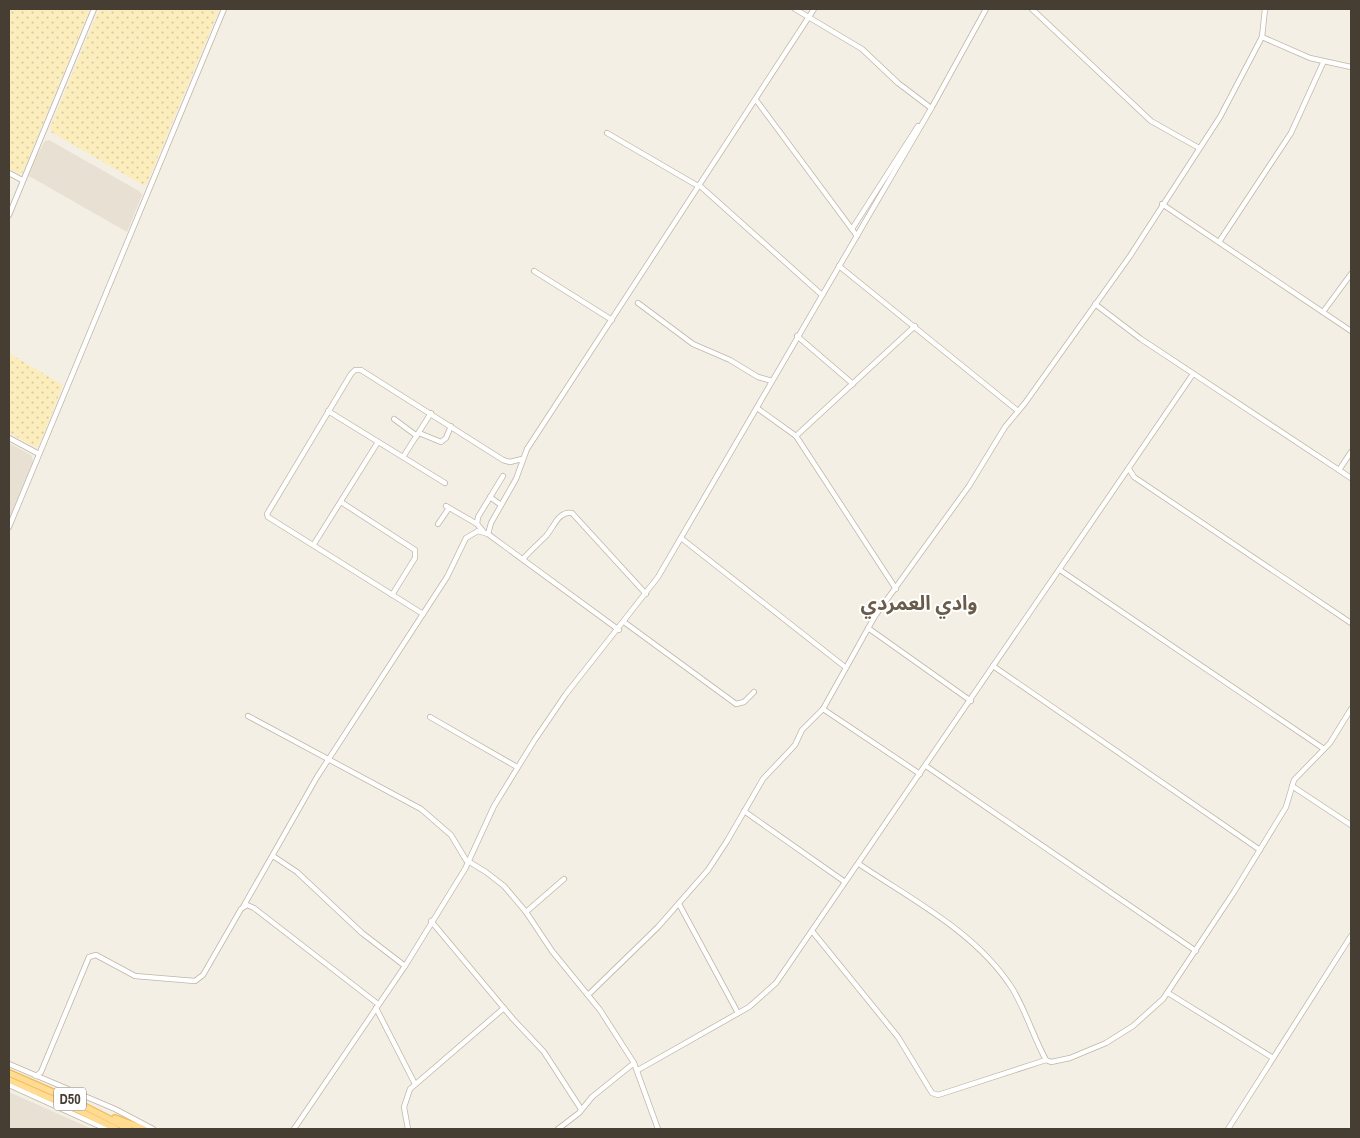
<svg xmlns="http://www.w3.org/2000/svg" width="1360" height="1138" viewBox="0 0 1360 1138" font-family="'Archivo Narrow','Noto Sans Arabic',sans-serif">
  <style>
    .residential { fill: #e8e0d2 }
    .sand { fill: url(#sand-dots) }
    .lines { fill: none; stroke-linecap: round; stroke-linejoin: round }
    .minor-casing { stroke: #c0b6a6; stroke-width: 6 }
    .major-casing { stroke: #eebc58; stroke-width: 8 }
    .minor { stroke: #fff; stroke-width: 4.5 }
    .major { stroke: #ffdc92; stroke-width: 5.5 }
    .labels { text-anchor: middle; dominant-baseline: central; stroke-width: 4; stroke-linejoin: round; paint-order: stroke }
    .shield { fill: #fff; stroke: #7e7870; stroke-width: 1 }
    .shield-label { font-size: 14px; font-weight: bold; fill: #463e33 }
    .district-label { font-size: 20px; font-weight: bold; fill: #6a5c4a; stroke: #fff }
  </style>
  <defs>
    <pattern id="sand-dots" width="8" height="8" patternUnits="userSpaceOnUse" patternTransform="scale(1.25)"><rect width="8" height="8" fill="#fcedbc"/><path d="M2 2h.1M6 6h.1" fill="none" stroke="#d9cca2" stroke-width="1.8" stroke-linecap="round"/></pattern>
  </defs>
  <rect width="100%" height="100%" fill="#f4efe4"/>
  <g class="residential">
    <path d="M 49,140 L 139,191 L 142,195 L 127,232 L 29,176 L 36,157 L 45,141 Z"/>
    <path d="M 9,443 L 31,455 L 33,461 L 9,520 Z"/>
    <path d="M 9,1092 L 92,1129 L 9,1129 Z"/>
  </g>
  <g class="sand">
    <path d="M 9,9 L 90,9 L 23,172 L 19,174 L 9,168 Z"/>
    <path d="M 99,9 L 219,10 L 147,183 L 143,185 L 51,132 L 50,128 Z"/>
    <path d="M 9,353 L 63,385 L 39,446 L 35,447 L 9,433 Z"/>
  </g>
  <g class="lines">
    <defs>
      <g id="minor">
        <path d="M 795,9 L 862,49 L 898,83 L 931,108"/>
        <path d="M 1032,9 L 1151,121 L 1199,148"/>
        <path d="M 1262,37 L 1310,58 L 1351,67"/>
        <path d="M 756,100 L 857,236"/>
        <path d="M 607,133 L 698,186"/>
        <path d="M 9,173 L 22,180"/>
        <path d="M 699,185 L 822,295"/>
        <path d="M 1162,204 L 1351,331"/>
        <path d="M 9,215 L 94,9"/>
        <path d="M 852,229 L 918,126"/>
        <path d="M 1219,242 L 1291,133 L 1323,63"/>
        <path d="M 839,266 L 1018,411"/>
        <path d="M 534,271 L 612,320"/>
        <path d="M 638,303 L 693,344 L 730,360 L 758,377 L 772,381"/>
        <path d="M 1095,304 L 1141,339 L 1351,478"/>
        <path d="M 1323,312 L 1351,274"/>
        <path d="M 797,336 L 853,384"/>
        <path d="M 757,408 L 796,436 L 896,589"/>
        <path d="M 328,411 L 445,483"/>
        <path d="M 394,419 L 417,436"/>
        <path d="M 419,433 L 441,442 L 446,438 L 451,426"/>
        <path d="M 796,436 L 915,326"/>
        <path d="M 9,438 L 39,454"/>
        <path d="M 403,457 L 431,413"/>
        <path d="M 1129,469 L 1134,477 L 1351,623"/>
        <path d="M 1339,470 L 1351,452"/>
        <path d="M 490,497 L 501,505"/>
        <path d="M 341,502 L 415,550 L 415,558 L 392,595"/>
        <path d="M 446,506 L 477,524"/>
        <path d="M 438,524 L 449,508"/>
        <path d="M 9,527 L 224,9"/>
        <path d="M 483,531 L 477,524 L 478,517 L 503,476"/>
        <path d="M 488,534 L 491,523 L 516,479 L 527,449 L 814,9"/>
        <path d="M 681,538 L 845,667"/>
        <path d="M 314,544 L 378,442"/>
        <path d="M 523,559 C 530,551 538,544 546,536 C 554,527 558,511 572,513 L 646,594"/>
        <path d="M 1060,570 L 1324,749"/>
        <path d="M 423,614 L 268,517 L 267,514 L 351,374 L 355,370 L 361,370 L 503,460 L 510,462 L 522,459"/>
        <path d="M 624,622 L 736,704 L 744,702 L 754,692"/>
        <path d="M 868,628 L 971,701"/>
        <path d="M 993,666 L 1260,850"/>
        <path d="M 823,709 L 920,774"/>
        <path d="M 248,716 L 421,809 L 451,835 L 466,860 L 486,872 L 504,886 L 526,912 L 552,951 L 600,1010 L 634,1063 L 658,1129"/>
        <path d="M 430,717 L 517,767"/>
        <path d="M 926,766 L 1196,951"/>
        <path d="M 1292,786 L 1351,825"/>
        <path d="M 744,811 L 845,882"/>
        <path d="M 273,856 L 297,872 L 362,933 L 405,966"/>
        <path d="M 859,864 C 912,900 976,932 1012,988 C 1026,1011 1033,1036 1046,1060 L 1051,1062 L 1070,1058 L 1106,1043 L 1133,1026 L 1163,999 L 1234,892 L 1286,807 L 1294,780 L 1330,743 L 1351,709"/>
        <path d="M 679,904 L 738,1013"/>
        <path d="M 243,907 L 317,777 L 447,577 L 466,538 L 478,531 L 488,534 L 619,630"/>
        <path d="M 526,912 L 564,879"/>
        <path d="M 431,921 L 513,1019 L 544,1052 L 581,1109"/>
        <path d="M 812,931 L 898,1037 L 932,1093 L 938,1095 L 1046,1060"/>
        <path d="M 1168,993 L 1273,1058"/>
        <path d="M 588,995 L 658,927 L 708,870 L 727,841 L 763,779 L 795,745 L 802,730 L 823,709 L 875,616 L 969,486 L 1005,427 L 1025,403 L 1130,256 L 1220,117 L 1262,37 L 1265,9"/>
        <path d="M 376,1008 L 415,1084"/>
        <path d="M 9,1064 L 115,1109 L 153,1129"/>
        <path d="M 638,1070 L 749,1007 L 776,983 L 1193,374"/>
        <path d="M 36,1076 L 41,1072 L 89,957 L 96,955 L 135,976 L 195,981 L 203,975 L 241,909 L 247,905 L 254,908 L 378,1004"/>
        <path d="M 9,1085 L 106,1129"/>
        <path d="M 294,1129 L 405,966 L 465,869 L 494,806 L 534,741 L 566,694 L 658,577 L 932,107 L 986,9"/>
        <path d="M 408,1129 L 404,1107 L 410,1089 L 504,1008"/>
        <path d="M 558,1129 L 579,1113 L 592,1097 L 634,1063"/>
        <path d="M 1228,1129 L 1351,936"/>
      </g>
      <g id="major">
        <path d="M 9,1073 L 80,1104 L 129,1129"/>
        <path d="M 9,1080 L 78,1110 L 116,1129"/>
        <path d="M 115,1118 L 144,1129"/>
      </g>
    </defs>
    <use href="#minor" class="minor-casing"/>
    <use href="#major" class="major-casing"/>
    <use href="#minor" class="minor"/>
    <use href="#major" class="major"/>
  </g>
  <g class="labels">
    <rect class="shield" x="54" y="1087.5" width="32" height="23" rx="4"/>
    <g class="shield-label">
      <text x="70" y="1099">D50</text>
    </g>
    <g class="district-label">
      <text x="919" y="602">وادي العمردي</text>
    </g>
  </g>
  <rect width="1360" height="1138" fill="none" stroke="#463e33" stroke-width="20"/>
</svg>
